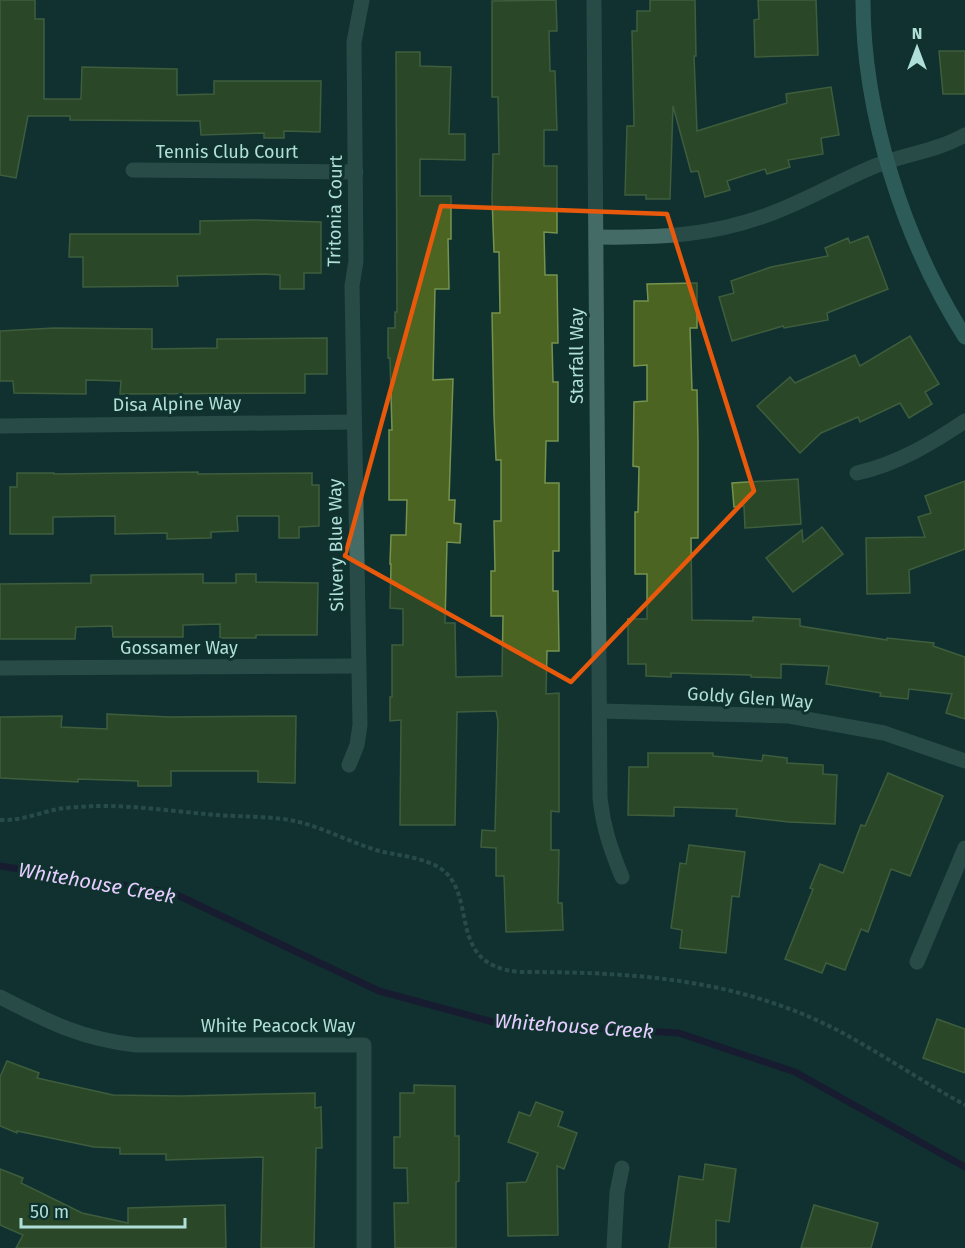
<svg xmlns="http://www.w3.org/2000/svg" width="965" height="1248" viewBox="0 0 965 1248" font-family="'Fira Sans',sans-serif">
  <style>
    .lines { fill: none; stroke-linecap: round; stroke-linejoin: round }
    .stream { stroke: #210334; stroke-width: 7 }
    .building { fill: #4b6421; stroke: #76924f; stroke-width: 1.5 }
    .path { stroke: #446a66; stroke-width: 4; stroke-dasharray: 4.5 3; stroke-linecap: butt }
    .street { stroke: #456b67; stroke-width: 15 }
    .secondary { stroke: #4f8f89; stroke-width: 15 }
    .marked { fill: none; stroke: #e8590c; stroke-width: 4.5; stroke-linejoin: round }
    .labels { text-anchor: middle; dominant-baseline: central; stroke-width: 6; stroke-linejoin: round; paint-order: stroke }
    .street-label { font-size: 18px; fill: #b0dfd9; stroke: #10322f }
    .water-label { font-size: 20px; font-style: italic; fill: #e6cdff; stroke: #10322f }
  </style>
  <rect width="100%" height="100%" fill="#10322f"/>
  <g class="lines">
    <path class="stream" d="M 0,866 L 173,893 L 379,991 L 497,1023 L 679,1033 L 795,1072 L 965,1167"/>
  </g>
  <g class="building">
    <path d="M 0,0 L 35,0 L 35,19 L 44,19 L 44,99 L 81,99 L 82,67 L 177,69 L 177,95 L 214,94 L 214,81 L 321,81 L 320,132 L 284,131 L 284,138 L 264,138 L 264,133 L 201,135 L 200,121 L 70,120 L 70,116 L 28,116 L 16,178 L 0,175 Z"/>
    <path d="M 556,0 L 557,31 L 549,31 L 550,71 L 555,71 L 557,130 L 544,130 L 544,166 L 557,166 L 557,233 L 544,232 L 545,275 L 557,275 L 558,343 L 552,343 L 553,382 L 558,382 L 558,441 L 546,441 L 545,483 L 559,483 L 559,551 L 553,551 L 553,591 L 558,591 L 559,651 L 547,651 L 546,694 L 559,693 L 559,812 L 551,811 L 551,850 L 559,850 L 558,903 L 562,903 L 563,930 L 506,932 L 504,876 L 496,876 L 496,848 L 481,847 L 482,830 L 495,831 L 498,721 L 496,711 L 457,712 L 455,825 L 400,825 L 401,720 L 390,721 L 390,697 L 392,697 L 392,645 L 403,645 L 403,609 L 390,608 L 391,564 L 390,564 L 391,535 L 406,535 L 407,500 L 389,500 L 389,430 L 392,430 L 390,358 L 388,358 L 388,328 L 395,328 L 395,312 L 397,312 L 396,52 L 420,52 L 420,66 L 451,67 L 449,134 L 465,134 L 465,160 L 420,159 L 420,196 L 451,196 L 451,239 L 448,239 L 449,289 L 435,289 L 433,380 L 453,379 L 449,500 L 455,500 L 454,523 L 461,524 L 460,543 L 447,542 L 445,623 L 455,623 L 456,677 L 502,676 L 503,616 L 491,616 L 491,571 L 495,571 L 494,521 L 501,521 L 501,460 L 496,460 L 494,415 L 492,313 L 500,313 L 499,252 L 494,252 L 492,197 L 493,154 L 499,154 L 498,97 L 492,97 L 492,1 Z"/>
    <path d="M 650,0 L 695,0 L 696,56 L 694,56 L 697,131 L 787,103 L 786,94 L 831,87 L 839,135 L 821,138 L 823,154 L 788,160 L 790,167 L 767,174 L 765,169 L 727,181 L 730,190 L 705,197 L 698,171 L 691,172 L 673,106 L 670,199 L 646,199 L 646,195 L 625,195 L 627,126 L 634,126 L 632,31 L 637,31 L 637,11 L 650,11 Z"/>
    <path d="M 758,0 L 816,0 L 818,55 L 755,57 L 754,20 L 759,19 Z"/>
    <path d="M 939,51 L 965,51 L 965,94 L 943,94 Z"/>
    <path d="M 256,220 L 321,222 L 321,273 L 304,273 L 304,289 L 280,289 L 280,275 L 265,274 L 177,276 L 178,286 L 83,287 L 83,257 L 69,257 L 70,234 L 200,234 L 200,221 Z"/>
    <path d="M 868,236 L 888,289 L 827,313 L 828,320 L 784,328 L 783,326 L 732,341 L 719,297 L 734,293 L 731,281 L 771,267 L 828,256 L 825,248 L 848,238 L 850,243 Z"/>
    <path d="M 697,283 L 697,328 L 690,328 L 692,390 L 697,390 L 698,442 L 698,538 L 691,538 L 692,620 L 753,621 L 753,617 L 800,619 L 800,626 L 887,640 L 887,638 L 934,643 L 933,646 L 965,657 L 965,719 L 946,713 L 952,694 L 909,689 L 908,699 L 880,696 L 881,693 L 826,684 L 829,666 L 781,664 L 781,678 L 751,677 L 751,675 L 671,673 L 671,677 L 646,676 L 646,664 L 628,664 L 628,619 L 647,619 L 647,574 L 635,574 L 635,512 L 638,512 L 639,467 L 633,466 L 634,402 L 647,401 L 647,365 L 634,366 L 634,301 L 648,301 L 647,284 Z"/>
    <path d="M 54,328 L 152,329 L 152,349 L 217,348 L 217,339 L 327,338 L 327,374 L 305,374 L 305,393 L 120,394 L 121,381 L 86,380 L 86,394 L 14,393 L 13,381 L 0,381 L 0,331 Z"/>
    <path d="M 910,336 L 939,384 L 925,392 L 932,404 L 909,418 L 900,403 L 860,422 L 858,417 L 821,433 L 800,453 L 757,406 L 790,377 L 795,383 L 855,355 L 860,366 Z"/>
    <path d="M 198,472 L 198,474 L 312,473 L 312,485 L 319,485 L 319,526 L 299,527 L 299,538 L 279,538 L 279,516 L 237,516 L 238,531 L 211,532 L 211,538 L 167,539 L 167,533 L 115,534 L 115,516 L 53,517 L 53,534 L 10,534 L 10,487 L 17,487 L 17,473 L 54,473 L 54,474 Z"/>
    <path d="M 798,479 L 801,524 L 745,528 L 744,506 L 734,507 L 732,483 Z"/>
    <path d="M 965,481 L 965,549 L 909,570 L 910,593 L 867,594 L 866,538 L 925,537 L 918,517 L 931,513 L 925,496 Z"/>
    <path d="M 822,527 L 843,554 L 793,592 L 766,558 L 802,530 L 803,542 Z"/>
    <path d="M 203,574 L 203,583 L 236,583 L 236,574 L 256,574 L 256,582 L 318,583 L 317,635 L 256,635 L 256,638 L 220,638 L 220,624 L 183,625 L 183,637 L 113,637 L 112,626 L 76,627 L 75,639 L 0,639 L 0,584 L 91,583 L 91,575 Z"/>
    <path d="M 107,714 L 169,717 L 296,716 L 295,783 L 258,782 L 258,771 L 171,771 L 171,786 L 138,786 L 138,781 L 78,779 L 78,782 L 0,778 L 0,717 L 62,716 L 61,727 L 107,729 Z"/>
    <path d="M 648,753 L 713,753 L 713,756 L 762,761 L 763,755 L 787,758 L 787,763 L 823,765 L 823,774 L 837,775 L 835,824 L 789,822 L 736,816 L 737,809 L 674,807 L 674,816 L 628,815 L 629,767 L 648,767 Z"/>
    <path d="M 888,773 L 943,796 L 910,876 L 891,869 L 868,932 L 861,929 L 845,970 L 826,963 L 822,973 L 785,959 L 813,889 L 810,888 L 820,864 L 843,873 L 861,825 L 865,826 Z"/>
    <path d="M 689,845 L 745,852 L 739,897 L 732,896 L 726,953 L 680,948 L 682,930 L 671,928 L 680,863 L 686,864 Z"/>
    <path d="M 937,1019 L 965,1029 L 965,1073 L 923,1058 Z"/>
    <path d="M 7,1061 L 39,1073 L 37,1078 L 113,1095 L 180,1096 L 315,1093 L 315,1108 L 321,1107 L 322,1148 L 316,1148 L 314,1248 L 261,1248 L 263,1157 L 166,1160 L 166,1154 L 120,1154 L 120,1148 L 94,1147 L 17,1131 L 17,1133 L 0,1126 L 0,1077 Z"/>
    <path d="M 414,1085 L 455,1086 L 455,1136 L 459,1136 L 459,1181 L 456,1182 L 456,1248 L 395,1248 L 394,1203 L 408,1203 L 407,1168 L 394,1168 L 394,1137 L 400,1137 L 400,1093 L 414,1093 Z"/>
    <path d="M 536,1102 L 563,1112 L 558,1126 L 577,1133 L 564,1169 L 557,1166 L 558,1235 L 508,1236 L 507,1183 L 526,1182 L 538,1153 L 508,1142 L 519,1112 L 530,1116 Z"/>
    <path d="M 705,1164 L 736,1169 L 729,1222 L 716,1220 L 716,1248 L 669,1248 L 679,1176 L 703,1180 Z"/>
    <path d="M 0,1169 L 23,1178 L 21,1183 L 82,1213 L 128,1223 L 128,1208 L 225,1205 L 226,1248 L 16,1248 L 23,1235 L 0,1225 Z"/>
    <path d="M 814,1205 L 878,1223 L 871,1248 L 801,1248 Z"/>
  </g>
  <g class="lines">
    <path class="path" d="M 0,820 C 20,821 39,813 58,809 C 70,807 83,807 94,806 C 135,805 177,812 217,815 C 243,817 275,816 299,822 C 326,829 350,842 376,850 C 394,855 413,856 430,863 C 486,884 438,965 520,972 C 633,972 737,978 839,1031 C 882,1054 923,1082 965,1105"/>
    <g class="street">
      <path d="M 594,0 L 600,798 C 603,827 611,850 622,877"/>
      <path d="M 133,170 L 356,172"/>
      <path d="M 596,237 C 659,238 715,236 775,212 C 809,199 841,180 875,166 C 904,154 937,151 965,135"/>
      <path d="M 0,426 L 354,422"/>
      <path d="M 857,473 C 897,464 931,444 965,421"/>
      <path d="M 0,668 L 358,666"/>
      <path d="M 600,711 L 789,716 L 884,733 L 965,761"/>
      <path d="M 349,765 L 357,745 L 360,725 L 352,286 L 356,261 L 354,42 L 362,0"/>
      <path d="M 917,962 L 965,848"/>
      <path d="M 0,997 C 49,1022 81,1039 136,1045 L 364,1045 L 364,1248"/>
      <path d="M 614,1248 L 617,1192 L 622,1168"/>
    </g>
    <path class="secondary" d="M 863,0 C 863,114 904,241 965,337"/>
  </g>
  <path d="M0 0H965V1248H0ZM 441,206 L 667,214 L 754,491 L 571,682 L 345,556 Z" fill="#10322f" fill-opacity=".55" fill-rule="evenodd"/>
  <path class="marked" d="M 441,206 L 667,214 L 754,491 L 571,682 L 345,556 Z"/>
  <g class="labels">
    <g class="street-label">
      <text x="227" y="152">Tennis Club Court</text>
      <text transform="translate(335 211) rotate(-89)">Tritonia Court</text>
      <text transform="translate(577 356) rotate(-90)">Starfall Way</text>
      <text transform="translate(177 404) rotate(-1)">Disa Alpine Way</text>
      <text transform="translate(336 545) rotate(-91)">Silvery Blue Way</text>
      <text x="179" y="648">Gossamer Way</text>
      <text transform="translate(750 698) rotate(4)">Goldy Glen Way</text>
      <text x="278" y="1026">White Peacock Way</text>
    </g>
    <g class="water-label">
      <text transform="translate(97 883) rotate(10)">Whitehouse Creek</text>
      <text transform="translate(574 1026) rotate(4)">Whitehouse Creek</text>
    </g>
  </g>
  <g transform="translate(917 48)" stroke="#10322f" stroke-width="4.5" paint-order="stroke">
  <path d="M0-4.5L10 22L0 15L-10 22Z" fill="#b0dfd9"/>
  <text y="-9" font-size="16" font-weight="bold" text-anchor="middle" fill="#b0dfd9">N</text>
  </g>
  <path d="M21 1218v9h164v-9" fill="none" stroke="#b0dfd9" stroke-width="3"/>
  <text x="30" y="1218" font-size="18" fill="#b0dfd9" stroke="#10322f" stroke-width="4.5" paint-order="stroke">50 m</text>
</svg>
